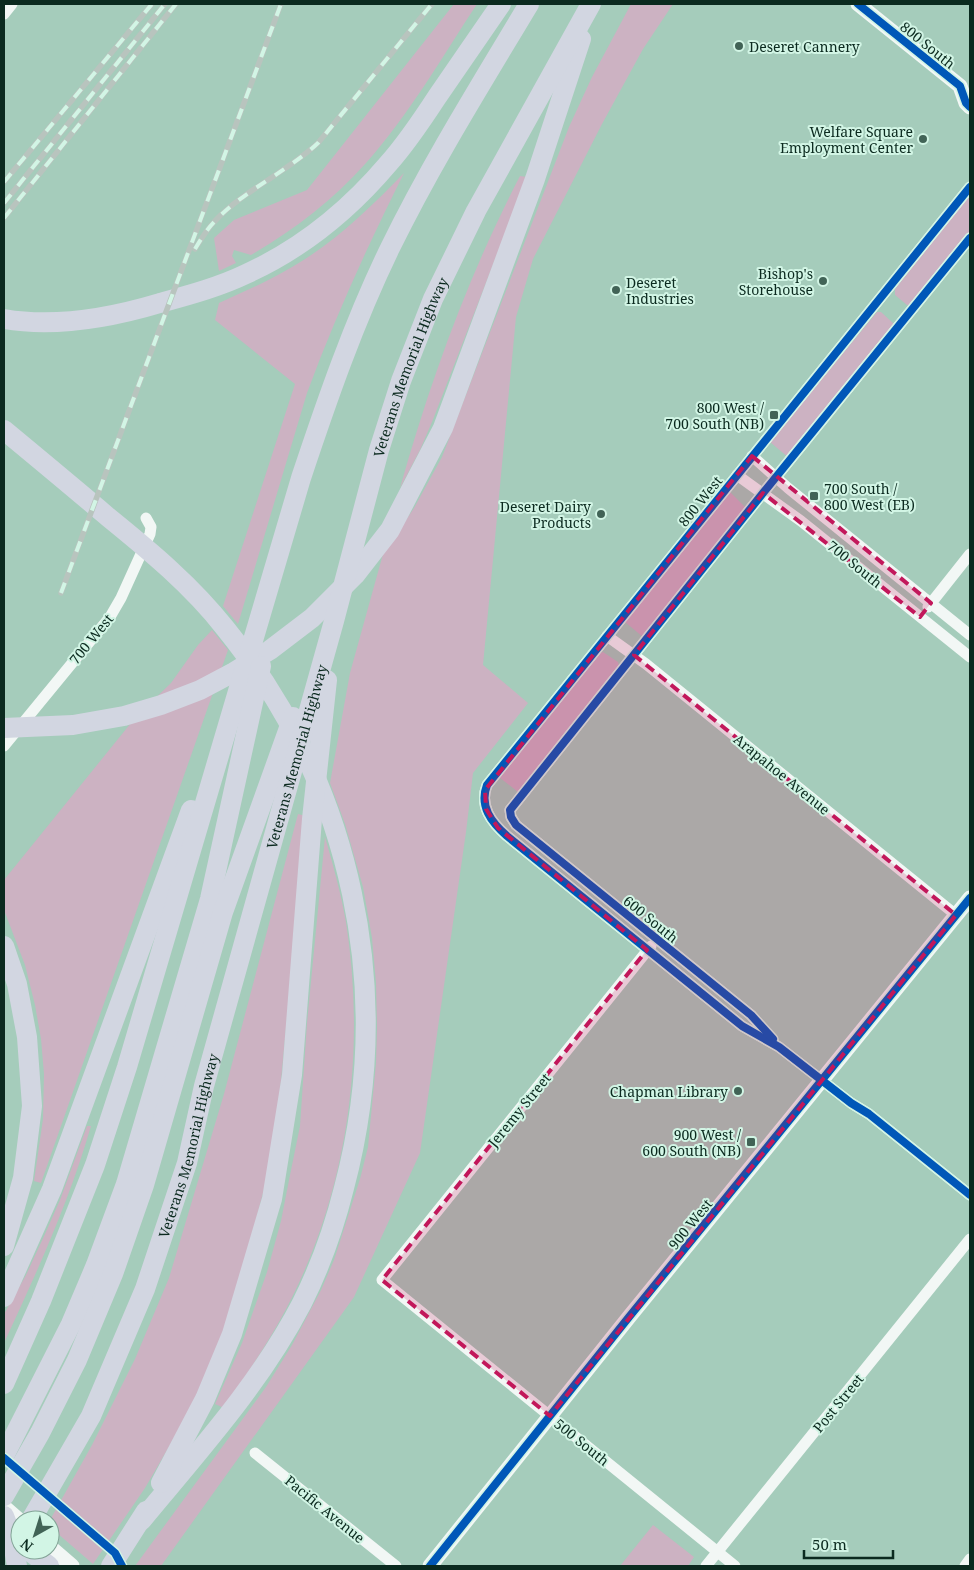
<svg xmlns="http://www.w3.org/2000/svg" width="974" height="1570" viewBox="0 0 974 1570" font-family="'Noto Serif',serif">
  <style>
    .green { fill: #ccb2c2 }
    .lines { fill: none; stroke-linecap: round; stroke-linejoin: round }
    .street { stroke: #f2f7f5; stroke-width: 11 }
    .secondary { stroke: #f2f7f5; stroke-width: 15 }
    .highway { stroke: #d2d6e1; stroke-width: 20 }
    .rail-casing { stroke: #b8c4be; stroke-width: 5.5 }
    .rail { stroke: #d2f5e5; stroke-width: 4; stroke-dasharray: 11; stroke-linecap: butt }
    .cycleway-casing { stroke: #d2f5e5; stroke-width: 11 }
    .cycleway { stroke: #0057b8; stroke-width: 8 }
    .marked { fill: #c2185b; fill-opacity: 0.2; stroke: #c2185b; stroke-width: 4; stroke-dasharray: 10 6; stroke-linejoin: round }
    .poi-dot { fill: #416356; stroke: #d2f5e5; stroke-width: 2 }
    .labels { text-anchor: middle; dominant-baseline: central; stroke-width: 4; stroke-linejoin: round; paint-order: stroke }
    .street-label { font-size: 14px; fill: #0b2a1f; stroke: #d2f5e5 }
    .poi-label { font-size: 14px; fill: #0b2a1f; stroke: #d2f5e5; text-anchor: end }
  </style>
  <rect width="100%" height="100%" fill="#a5ccbb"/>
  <g class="green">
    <path d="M 454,4 L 477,4 C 442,57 409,115 366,163 C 333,200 294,230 251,255 L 234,250 L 232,256 L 236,263 L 219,271 L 214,238 L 234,220 L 307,190 Z"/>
    <path d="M 631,4 L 673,4 L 643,49 L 602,124 L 533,259 L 516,317 L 483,665 L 528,703 L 473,773 L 466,832 L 420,1153 L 354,1297 L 161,1566 L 135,1566 L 266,1387 L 292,1345 L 321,1290 L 334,1260 L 360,1179 L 368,1147 L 376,1063 L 377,1027 L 376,983 L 372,938 L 363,887 L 345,824 L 330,783 L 350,673 L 383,554 L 414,508 L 442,457 L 569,127 L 592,77 Z"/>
    <path d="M 404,173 C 368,245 335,317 307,393 L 238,624 L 223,606 L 295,384 L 215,320 L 219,303 C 241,293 264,283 285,271 C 331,246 368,210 404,173 Z"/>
    <path d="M 520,176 L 527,177 L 432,422 L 420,450 L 400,488 C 430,381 469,274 520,176 Z"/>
    <path d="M 970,195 L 970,233 L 909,305 L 907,305 L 895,295 L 895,289 Z"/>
    <path d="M 877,312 L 881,312 L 894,324 L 789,458 L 770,442 Z"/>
    <path d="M 730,492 L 747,509 L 643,637 L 625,622 Z"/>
    <path d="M 212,630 L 228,650 L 41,1183 L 34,1181 L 43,1119 L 44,1074 L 41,1039 L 35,1005 L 25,965 L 4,910 L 4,880 L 135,718 L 171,683 L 198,645 Z"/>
    <path d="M 603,652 L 618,662 L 619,666 L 518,792 L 499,777 L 600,653 Z"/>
    <path d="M 298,814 L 306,816 L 279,1102 L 269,1170 L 231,1315 L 192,1405 L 170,1445 L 145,1488 L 93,1564 L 50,1527 L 50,1520 L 92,1445 L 135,1359 L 169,1278 L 224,1094 Z"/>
    <path d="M 325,837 C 333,865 341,893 346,922 C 367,1058 347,1201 279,1322 C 262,1352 243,1380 224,1408 L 215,1404 L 242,1343 L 267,1272 L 281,1221 L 289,1180 L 300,1126 L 307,1023 Z"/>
    <path d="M 87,1126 L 91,1126 C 69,1202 37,1272 4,1343 L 4,1314 L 26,1275 L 45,1234 L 60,1200 Z"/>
    <path d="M 653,1525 L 694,1557 L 688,1566 L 620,1566 Z"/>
  </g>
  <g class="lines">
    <g class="street">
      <path d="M 4,14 L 12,4"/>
      <path d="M 970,187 L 487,785 C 479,806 491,822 507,836 L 742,1026 L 779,1047 L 851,1103 L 869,1114 L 970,1195"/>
      <path d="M 752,456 L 788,488 L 970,635"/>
      <path d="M 737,475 L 801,521 L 970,657"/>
      <path d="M 928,607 L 970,554"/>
      <path d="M 607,636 L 646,664 L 956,915"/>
      <path d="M 4,746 L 110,617 L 121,598 L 150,534 L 151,527 L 146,518"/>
      <path d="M 651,946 L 382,1280 L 735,1566"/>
      <path d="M 773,1040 L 751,1015 L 516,825 L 511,817 L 510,810 L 763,493 L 970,238"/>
      <path d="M 255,1453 L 396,1566"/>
      <path d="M 706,1566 L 970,1239"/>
      <path d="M 965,1566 L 970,1559"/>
    </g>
    <g class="secondary">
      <path d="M 858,4 L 960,86 L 966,103 L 970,107"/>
      <path d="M 4,1507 L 20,1521"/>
      <path d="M 50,1547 L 72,1566"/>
      <path d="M 430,1566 L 629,1317 L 970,898"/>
    </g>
    <g class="highway">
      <path d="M 4,319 C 56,328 110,318 160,303 C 189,295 219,287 246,274 C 301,249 349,210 388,164 C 406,144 422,120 437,97 C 458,66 480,35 501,4"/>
      <path d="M 4,430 C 39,459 74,488 108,517 C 150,551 192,586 225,628 C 353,786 396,992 344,1188 C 334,1228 320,1267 302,1303 C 260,1384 198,1452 141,1521"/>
      <path d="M 4,728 L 73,725 L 124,716 L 161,705 L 200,690 L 234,672 L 270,650 L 312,618 L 355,575 L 390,530 L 443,428 L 535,179 L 581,39"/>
      <path d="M 4,946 L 17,984 L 27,1037 L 32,1106 L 23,1178 L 4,1246"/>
      <path d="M 4,1297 L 52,1189 L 191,810"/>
      <path d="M 4,1384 L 41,1301 L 95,1165 L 127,1067 L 301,478 C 327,400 354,322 390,248 C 431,164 481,84 529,4"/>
      <path d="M 4,1456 L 71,1324 L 96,1265 L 126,1184 L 210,899 L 261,666"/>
      <path d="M 161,1483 L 205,1399 L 232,1334 L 272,1199 L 292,1075 L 312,819 L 327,680"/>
      <path d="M 4,1496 L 40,1433 L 77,1360 L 113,1274 L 144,1185 L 223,912 L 293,717"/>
      <path d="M 4,1516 L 12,1537 L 17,1566"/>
      <path id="s1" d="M 31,1520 L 91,1416 L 145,1289 L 187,1163 L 204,1086 L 334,621 L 379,450 L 401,381 L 433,299 L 476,211 L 591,4"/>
      <path d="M 28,1550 L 49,1566"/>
      <path d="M 111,1566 L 146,1511"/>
    </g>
    <defs>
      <g id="rail">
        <path d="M 4,182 L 152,4"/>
        <path d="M 4,203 L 165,4"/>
        <path d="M 4,218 L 176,4"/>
        <path d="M 195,249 C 201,239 207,229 215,221 C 243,191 287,172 318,143 L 432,4"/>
        <path d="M 61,593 L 281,4"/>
      </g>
    </defs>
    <use href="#rail" class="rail-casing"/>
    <use href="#rail" class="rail"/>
    <defs>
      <g id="cycleway">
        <path d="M 858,4 L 960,86 L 966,103 L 970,107"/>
        <path d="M 970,187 L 487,785 C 479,806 491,822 507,836 L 742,1026 L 779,1047 L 851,1103 L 869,1114 L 970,1195"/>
        <path d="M 773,1039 L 751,1015 L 516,825 L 511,817 L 510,810 L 763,493 L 970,238"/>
        <path d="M 4,1458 L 115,1553 L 122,1566"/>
        <path d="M 430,1566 L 629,1317 L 970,898"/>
      </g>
    </defs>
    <use href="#cycleway" class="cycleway-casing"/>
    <use href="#cycleway" class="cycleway"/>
  </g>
  <path class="marked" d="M 752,456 L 931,603 L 920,617 L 763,493 L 634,655 L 956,915 L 550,1416 L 382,1280 L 647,950 L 498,828 L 486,809 L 485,790 Z"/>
  <g class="poi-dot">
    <circle cx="739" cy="46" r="5"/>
    <circle cx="923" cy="139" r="5"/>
    <circle cx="823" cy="281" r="5"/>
    <circle cx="616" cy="290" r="5"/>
    <rect x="769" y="410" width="10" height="10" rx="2.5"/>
    <rect x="809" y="491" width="10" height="10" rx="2.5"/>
    <circle cx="601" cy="514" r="5"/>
    <circle cx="738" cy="1091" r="5"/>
    <rect x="746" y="1137" width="10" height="10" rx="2.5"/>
  </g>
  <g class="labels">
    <g class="street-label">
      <text transform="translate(928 45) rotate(39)">800 South</text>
      <text stroke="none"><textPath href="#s1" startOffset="1218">Veterans Memorial Highway</textPath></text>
      <text transform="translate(700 501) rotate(-51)">800 West</text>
      <text transform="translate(855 564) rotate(39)">700 South</text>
      <text transform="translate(91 639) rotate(-51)">700 West</text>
      <text stroke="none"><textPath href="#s1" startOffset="812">Veterans Memorial Highway</textPath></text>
      <text transform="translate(782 774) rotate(39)">Arapahoe Avenue</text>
      <text transform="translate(651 919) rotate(39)">600 South</text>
      <text transform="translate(519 1110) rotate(-51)">Jeremy Street</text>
      <text stroke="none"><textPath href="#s1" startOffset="408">Veterans Memorial Highway</textPath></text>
      <text transform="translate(690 1224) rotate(-51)">900 West</text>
      <text transform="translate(838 1403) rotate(-51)">Post Street</text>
      <text transform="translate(582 1442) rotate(39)">500 South</text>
      <text transform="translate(325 1509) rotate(39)">Pacific Avenue</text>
    </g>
    <g class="poi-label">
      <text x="749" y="46" text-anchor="start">Deseret Cannery</text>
      <text x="913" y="131">Welfare Square<tspan x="913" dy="16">Employment Center</tspan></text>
      <text x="813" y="273">Bishop's<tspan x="813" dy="16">Storehouse</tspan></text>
      <text x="626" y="282" text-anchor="start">Deseret<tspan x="626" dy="16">Industries</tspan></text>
      <text x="764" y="407">800 West /<tspan x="764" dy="16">700 South (NB)</tspan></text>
      <text x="824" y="488" text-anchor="start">700 South /<tspan x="824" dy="16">800 West (EB)</tspan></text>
      <text x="591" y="506">Deseret Dairy<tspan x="591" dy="16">Products</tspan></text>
      <text x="728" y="1091">Chapman Library</text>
      <text x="741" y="1134">900 West /<tspan x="741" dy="16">600 South (NB)</tspan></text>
    </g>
  </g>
  <rect width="974" height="1570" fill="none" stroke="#0b2a1f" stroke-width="10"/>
  <g transform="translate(35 1535) rotate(219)"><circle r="24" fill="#d2f5e5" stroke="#82a496"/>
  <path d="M0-4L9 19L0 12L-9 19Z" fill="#416356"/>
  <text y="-8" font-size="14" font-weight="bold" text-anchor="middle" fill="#0b2a1f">N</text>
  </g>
  <path d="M804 1550v8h89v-8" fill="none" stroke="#0b2a1f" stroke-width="2.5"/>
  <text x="812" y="1550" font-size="15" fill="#0b2a1f" stroke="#d2f5e5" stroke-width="4" paint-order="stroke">50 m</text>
</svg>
